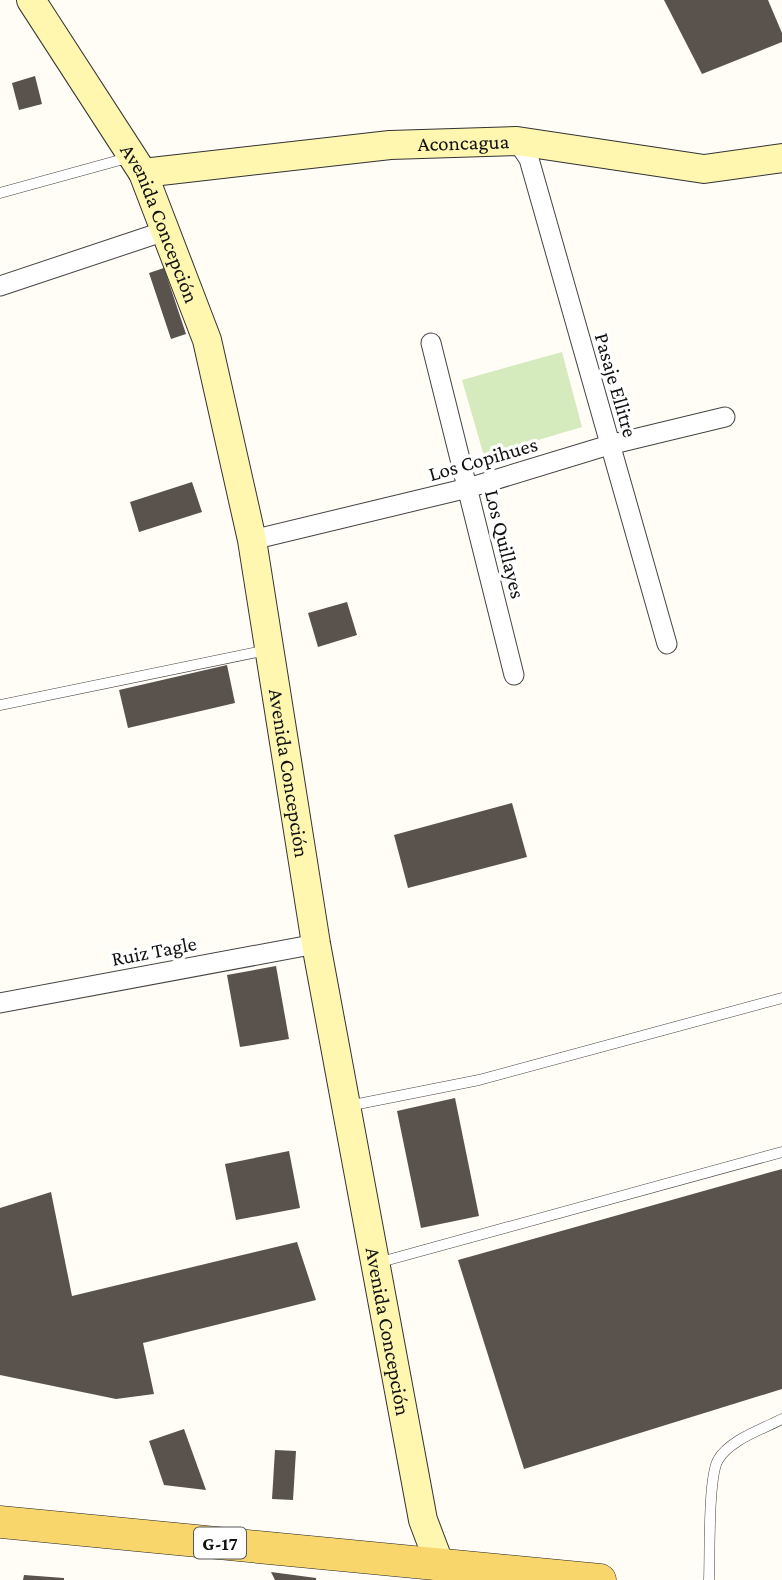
<svg xmlns="http://www.w3.org/2000/svg" width="782" height="1580" viewBox="0 0 782 1580" font-family="'Crimson Pro',serif">
  <style>
    .green { fill: #d5ebbd }
    .building { fill: #5a524d }
    .lines { fill: none; stroke-linecap: round; stroke-linejoin: round }
    .lane-casing { stroke: #444; stroke-width: 11 }
    .street-casing { stroke: #444; stroke-width: 21 }
    .secondary-casing { stroke: #333; stroke-width: 30 }
    .primary-casing { stroke: #222; stroke-width: 33 }
    .lane { stroke: #fff; stroke-width: 10 }
    .street { stroke: #fff; stroke-width: 19 }
    .secondary { stroke: #fff6b0; stroke-width: 28 }
    .primary { stroke: #f9d66b; stroke-width: 32 }
    .labels { text-anchor: middle; dominant-baseline: central; stroke-width: 7; stroke-linejoin: round; paint-order: stroke }
    .shield { fill: #fff; stroke: #585858; stroke-width: 2 }
    .shield-label { font-size: 19px; font-weight: bold; fill: #111 }
    .street-label { font-size: 21px; fill: #111; stroke: #fff }
  </style>
  <rect width="100%" height="100%" fill="#fffdf5"/>
  <path class="green" d="M 562,352 L 582,427 L 484,456 L 462,380 Z"/>
  <g class="building">
    <path d="M 664,0 L 768,0 L 782,33 L 782,42 L 702,74 Z"/>
    <path d="M 35,76 L 42,104 L 19,110 L 12,83 Z"/>
    <path d="M 164,268 L 186,334 L 171,339 L 149,273 Z"/>
    <path d="M 192,482 L 202,512 L 139,532 L 130,502 Z"/>
    <path d="M 347,602 L 357,635 L 318,647 L 308,613 Z"/>
    <path d="M 227,665 L 235,703 L 128,728 L 119,690 Z"/>
    <path d="M 512,803 L 527,857 L 408,888 L 394,835 Z"/>
    <path d="M 276,966 L 289,1039 L 240,1047 L 227,975 Z"/>
    <path d="M 455,1098 L 479,1216 L 421,1228 L 397,1111 Z"/>
    <path d="M 289,1151 L 300,1208 L 236,1220 L 225,1164 Z"/>
    <path d="M 782,1169 L 782,1389 L 524,1469 L 458,1260 Z"/>
    <path d="M 51,1192 L 72,1296 L 297,1242 L 316,1300 L 143,1343 L 154,1394 L 116,1399 L 0,1375 L 0,1208 Z"/>
    <path d="M 184,1429 L 206,1490 L 164,1485 L 149,1441 Z"/>
    <path d="M 275,1450 L 296,1451 L 293,1500 L 272,1499 Z"/>
    <path d="M 271,1572 L 316,1578 L 316,1580 L 275,1580 Z"/>
    <path d="M 24,1575 L 64,1578 L 64,1580 L 23,1580 Z"/>
  </g>
  <g class="lines">
    <defs>
      <g id="lane">
        <path d="M 0,193 L 131,157"/>
        <path d="M 0,705 L 267,650"/>
        <path d="M 348,1106 L 479,1080 L 782,998"/>
        <path d="M 377,1263 L 782,1152"/>
        <path d="M 709,1580 C 710,1556 708,1477 718,1460 C 729,1440 763,1429 782,1419"/>
      </g>
      <g id="street">
        <path d="M 517,141 L 529,159 L 667,644"/>
        <path d="M 0,286 L 165,231"/>
        <path d="M 431,343 L 514,675"/>
        <path d="M 252,540 L 468,488 L 609,445 L 725,417"/>
        <path d="M 0,1003 L 316,944"/>
      </g>
      <g id="secondary">
        <path id="s1" d="M 31,0 L 143,173 L 207,340 L 252,540 L 316,944 L 423,1520 L 440,1565 L 450,1580"/>
        <path id="s2" d="M 143,173 L 390,145 L 517,141 L 704,169 L 782,158"/>
      </g>
      <path id="primary" d="M 0,1522 L 600,1580"/>
    </defs>
    <use href="#lane" class="lane-casing"/>
    <use href="#street" class="street-casing"/>
    <use href="#secondary" class="secondary-casing"/>
    <use href="#primary" class="primary-casing"/>
    <use href="#lane" class="lane"/>
    <use href="#street" class="street"/>
    <use href="#secondary" class="secondary"/>
    <use href="#primary" class="primary"/>
  </g>
  <g class="labels">
    <rect class="shield" x="194" y="1527.5" width="52" height="31" rx="5"/>
    <g class="shield-label">
      <text x="220" y="1543">G-17</text>
    </g>
    <g class="street-label">
      <text stroke="none"><textPath href="#s2" startOffset="322">Aconcagua</textPath></text>
      <text stroke="none"><textPath href="#s1" startOffset="259">Avenida Concepción</textPath></text>
      <text transform="translate(616 385) rotate(74)">Pasaje Ellitre</text>
      <text transform="translate(483 459) rotate(-16)">Los Copihues</text>
      <text transform="translate(505 544) rotate(76)">Los Quillayes</text>
      <text stroke="none"><textPath href="#s1" startOffset="826">Avenida Concepción</textPath></text>
      <text transform="translate(154 951) rotate(-11)">Ruiz Tagle</text>
      <text stroke="none"><textPath href="#s1" startOffset="1393">Avenida Concepción</textPath></text>
    </g>
  </g>
</svg>
